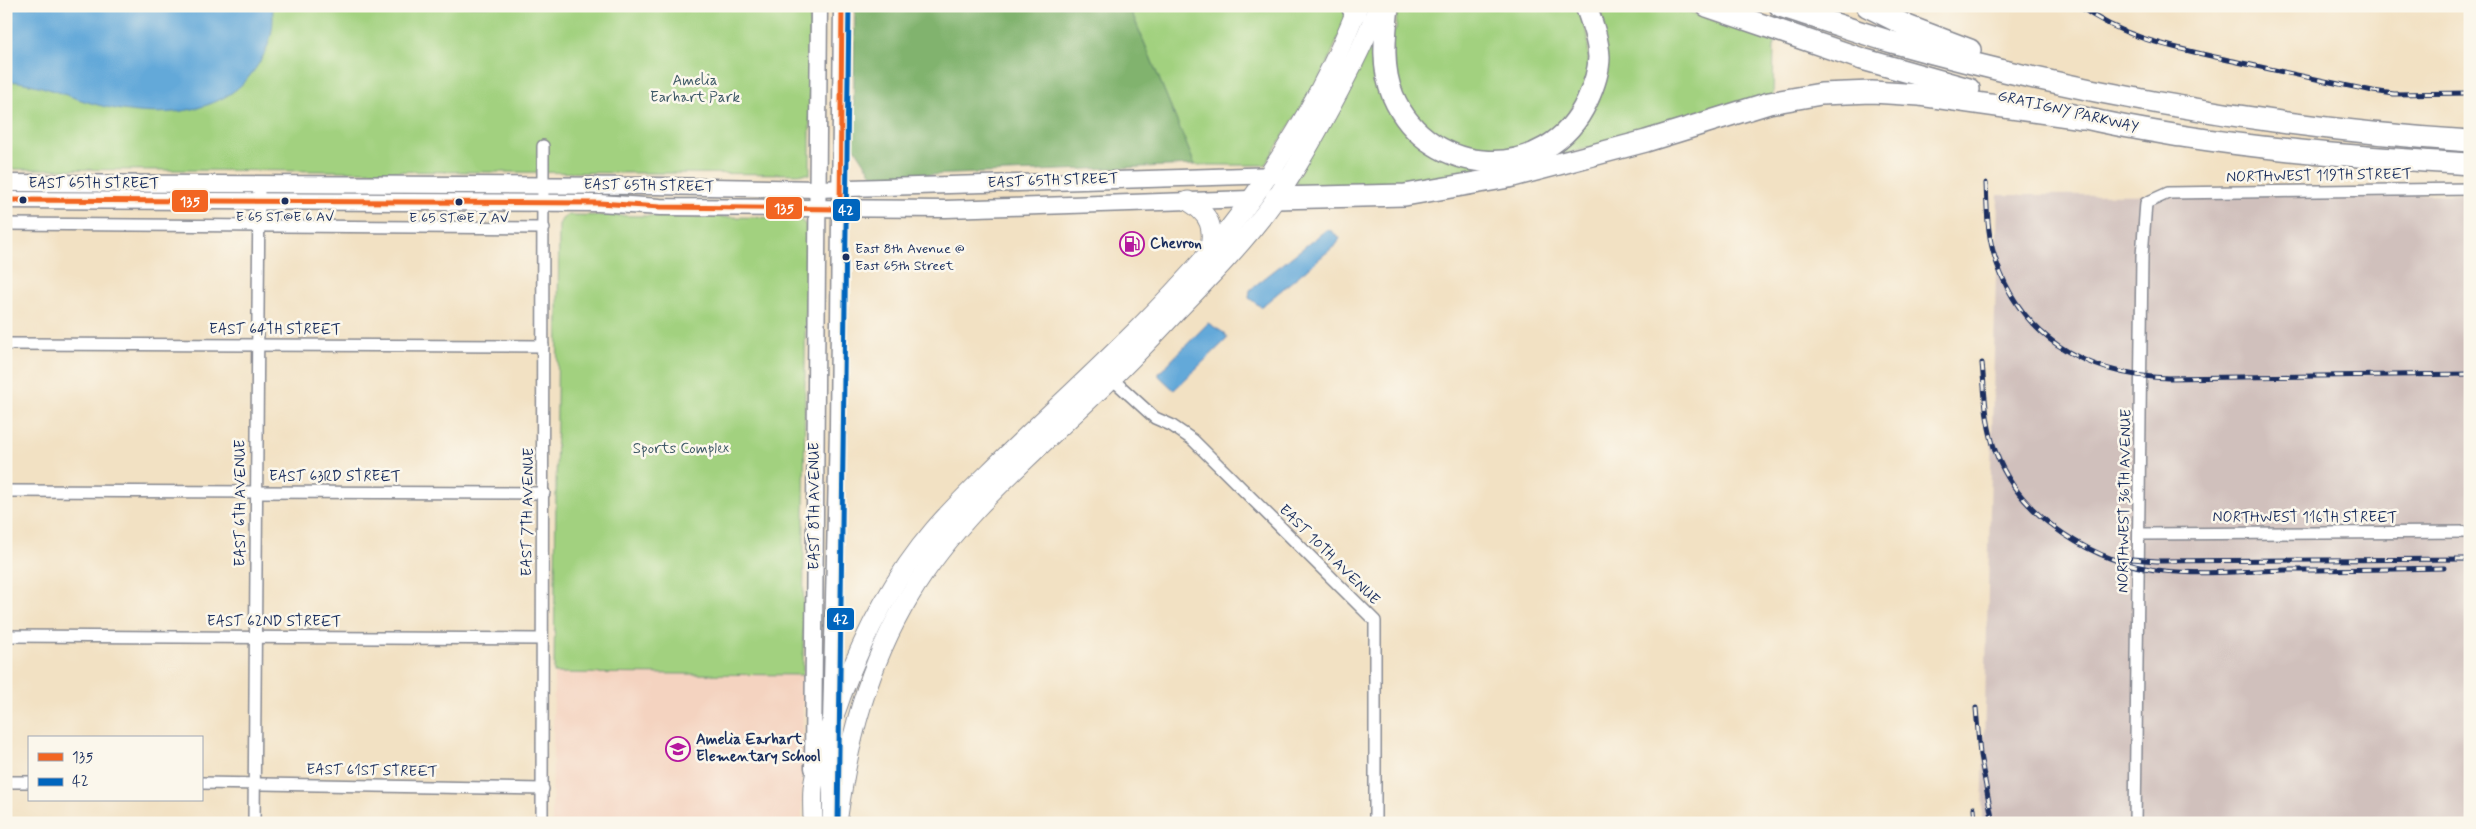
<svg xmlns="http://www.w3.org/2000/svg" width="2476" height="829" viewBox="0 0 2476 829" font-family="Mynerve,sans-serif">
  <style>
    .built { fill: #f4d3c0 }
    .industrial { fill: #d0c0bc }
    .green { fill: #a2d17f; stroke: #5e806e }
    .forest { fill: #81b36e; stroke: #4e7166 }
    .water { fill: #63a9d9; stroke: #3f6c9c }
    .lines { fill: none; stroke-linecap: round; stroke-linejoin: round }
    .street-casing { stroke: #868890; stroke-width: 14 }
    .secondary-casing { stroke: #868890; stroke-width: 19 }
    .primary-casing { stroke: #868890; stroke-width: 21 }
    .highway-casing { stroke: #868890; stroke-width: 24 }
    .street { stroke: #fff; stroke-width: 11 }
    .secondary { stroke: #fff; stroke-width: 16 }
    .primary { stroke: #fff; stroke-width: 19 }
    .highway { stroke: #fff; stroke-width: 21 }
    .rail-casing { stroke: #1b2f5e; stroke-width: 5 }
    .rail { stroke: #fbf7ec; stroke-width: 3; stroke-dasharray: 9; stroke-linecap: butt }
    .bus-1-casing { stroke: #fbf7ec; stroke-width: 9 }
    .bus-2-casing { stroke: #fbf7ec; stroke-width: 9 }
    .bus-1 { stroke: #f26522; stroke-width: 5 }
    .bus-2 { stroke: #0065bd; stroke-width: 5 }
    .bus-dot { fill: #1b2f5e; stroke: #fbf7ec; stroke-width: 2 }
    .labels { text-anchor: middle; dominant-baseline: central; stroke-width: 5; stroke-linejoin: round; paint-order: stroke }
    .bus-label { font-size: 14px; fill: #1b2f5e; stroke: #fbf7ec }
    .park-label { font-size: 15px; fill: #3d5866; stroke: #fbf7ec }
    .street-label { font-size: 15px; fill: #1b2f5e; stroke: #fbf7ec }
    .poi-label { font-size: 15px; font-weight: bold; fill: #1b2f5e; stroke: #fbf7ec; text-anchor: start }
    .line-badge { stroke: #fbf7ec; stroke-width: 2 }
    .badge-label { font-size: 14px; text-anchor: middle; font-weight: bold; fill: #fff }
  </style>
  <rect width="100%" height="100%" fill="#fbf7ec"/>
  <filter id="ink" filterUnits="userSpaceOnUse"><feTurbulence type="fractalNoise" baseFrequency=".02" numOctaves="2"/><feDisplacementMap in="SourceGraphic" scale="10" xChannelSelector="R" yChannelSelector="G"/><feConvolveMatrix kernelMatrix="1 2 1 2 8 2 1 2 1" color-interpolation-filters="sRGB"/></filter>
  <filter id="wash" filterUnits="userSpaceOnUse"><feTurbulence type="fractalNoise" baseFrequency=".0096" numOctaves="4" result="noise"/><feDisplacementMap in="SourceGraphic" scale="20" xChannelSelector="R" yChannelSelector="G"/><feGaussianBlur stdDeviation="1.12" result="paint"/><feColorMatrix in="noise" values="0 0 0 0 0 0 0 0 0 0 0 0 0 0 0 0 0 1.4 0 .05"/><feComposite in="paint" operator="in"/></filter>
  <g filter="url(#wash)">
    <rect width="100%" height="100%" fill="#f2e1c3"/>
    <path class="built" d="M 554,673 L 803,675 L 802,823 L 552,823 Z"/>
    <path class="industrial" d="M 2470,194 L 2470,823 L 1982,823 L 1998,195 Z"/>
    <g class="green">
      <path d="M 6,6 L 810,6 L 810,174 L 6,169 Z"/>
      <path d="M 1129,6 L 1347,6 L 1348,15 L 1324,71 L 1265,165 L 1195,165 Z"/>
      <path d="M 1397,6 L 1577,6 L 1588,35 L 1589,80 L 1560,128 L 1520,149 L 1480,156 L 1432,136 L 1398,92 L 1390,34 L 1396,30 Z"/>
      <path d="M 1595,6 L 1673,6 L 1774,42 L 1773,96 L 1542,161 L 1587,119 Z"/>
      <path d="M 1379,15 L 1394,107 L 1489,169 L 1427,185 L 1301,188 L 1295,181 Z"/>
      <path d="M 568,215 L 798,218 L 806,225 L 803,675 L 554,673 L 559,225 L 562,219 Z"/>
    </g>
    <path class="forest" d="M 855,6 L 1129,6 L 1195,165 L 874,177 L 853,145 Z"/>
    <g class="water">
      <path d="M 6,6 L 272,6 C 276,31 267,54 252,73 C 218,119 148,118 98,105 C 67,97 39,82 6,81 Z"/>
      <path d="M 1326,230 L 1330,230 L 1340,238 L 1337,244 L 1261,307 L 1249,298 L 1250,290 L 1257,284 Z"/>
      <path d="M 1208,323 L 1224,333 L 1227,339 L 1174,390 L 1159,376 L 1159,373 Z"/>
    </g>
  </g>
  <g filter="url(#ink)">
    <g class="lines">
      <defs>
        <g id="street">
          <path d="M 6,224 L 544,228"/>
          <path d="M 6,344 L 543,346"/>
          <path d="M 1109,376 L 1155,418 L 1171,425 L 1193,440 L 1375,621 L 1375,823"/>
          <path d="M 6,491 L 544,493"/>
          <path d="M 2140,534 L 2470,532"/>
          <path d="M 6,636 L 541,639"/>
          <path d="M 6,782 L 29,782"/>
          <path d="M 201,783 L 543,789"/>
          <path d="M 254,823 L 259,184"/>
          <path d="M 542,823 L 543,146"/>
          <path d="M 2135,823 L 2142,256 L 2146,203 L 2168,193 L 2470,189"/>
        </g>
        <g id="secondary">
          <path d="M 6,183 L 656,186 L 817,189 L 1278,175"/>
          <path d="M 6,200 L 599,203 L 660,207 L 946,209 L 1250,199"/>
          <path d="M 813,768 L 819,6"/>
          <path d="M 831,818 L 831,724 L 838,429 L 842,6"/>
        </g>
        <g id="primary">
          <path d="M 1188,201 C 1210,214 1215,228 1209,252"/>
          <path d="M 813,823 C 813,811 812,799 813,788 C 817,756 831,726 841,696 C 863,637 893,578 934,530 C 957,503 983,479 1008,454 C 1075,389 1146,326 1207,255 C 1271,181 1322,97 1358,6"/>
          <path d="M 837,823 C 848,742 867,666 910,595 C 956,518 1028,458 1093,396 C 1121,370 1148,342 1174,314 C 1210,277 1247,239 1277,197 C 1300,163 1321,125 1340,89 C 1354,62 1368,35 1378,6"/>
        </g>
        <g id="highway">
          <path d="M 1352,6 L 1355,13"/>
          <path d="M 1388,6 C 1385,35 1381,68 1393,96 C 1429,180 1549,185 1587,101 C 1593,88 1599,71 1599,57 C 1598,39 1592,23 1586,6"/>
          <path d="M 1707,6 L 1862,59 L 1969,89"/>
          <path d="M 1780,6 C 1818,18 1855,31 1892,42 C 2081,95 2275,128 2470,141"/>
          <path d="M 1867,6 L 1907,26 L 1970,50"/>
          <path d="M 2069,114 C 2105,124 2144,130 2181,136 C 2277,151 2373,158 2470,164"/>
          <path d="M 1276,198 L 1405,195 L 1509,177 L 1646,141 L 1769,103 L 1821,94 L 1872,92 L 1920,95 L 2082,118"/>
        </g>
      </defs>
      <use href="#street" class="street-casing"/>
      <use href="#secondary" class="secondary-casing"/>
      <use href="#primary" class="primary-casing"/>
      <use href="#highway" class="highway-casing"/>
      <use href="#street" class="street"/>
      <use href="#secondary" class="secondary"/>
      <use href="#primary" class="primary"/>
      <use href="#highway" class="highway"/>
      <defs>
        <g id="rail">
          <path d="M 2079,6 C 2123,38 2172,47 2224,59 C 2274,70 2323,81 2373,91 L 2394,94 L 2470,93"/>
          <path d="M 1986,183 C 1987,206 1987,229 1993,251 C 2017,336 2084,375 2168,378 L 2470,374"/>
          <path d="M 1982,363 C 1985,393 1985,424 1996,453 C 2021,519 2096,564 2164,571 C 2204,575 2246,571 2285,570 C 2338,570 2391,569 2444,568"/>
          <path d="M 2132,559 L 2157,561 L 2470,559"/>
          <path d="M 1976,708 L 1980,755 L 1993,823"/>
          <path d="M 1974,808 L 1975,823"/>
        </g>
      </defs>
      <use href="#rail" class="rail-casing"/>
      <use href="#rail" class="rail"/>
      <defs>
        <path id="bus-1" d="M 6,200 L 599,203 L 660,207 L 840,209 L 842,6"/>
        <path id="bus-2" d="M 838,823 L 849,6"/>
      </defs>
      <use href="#bus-1" class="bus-1-casing"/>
      <use href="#bus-2" class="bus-2-casing"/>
      <use href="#bus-1" class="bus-1"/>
      <use href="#bus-2" class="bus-2"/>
    </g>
  </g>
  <defs>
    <symbol id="fuel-ring" viewBox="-11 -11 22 22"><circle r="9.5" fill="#fbf7ec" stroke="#b5179e" stroke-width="1.5"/><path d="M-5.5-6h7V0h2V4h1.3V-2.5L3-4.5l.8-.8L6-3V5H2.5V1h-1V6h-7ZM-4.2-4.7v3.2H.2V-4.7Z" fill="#b5179e"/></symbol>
    <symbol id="school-ring" viewBox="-11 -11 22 22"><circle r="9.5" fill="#fbf7ec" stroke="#b5179e" stroke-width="1.5"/><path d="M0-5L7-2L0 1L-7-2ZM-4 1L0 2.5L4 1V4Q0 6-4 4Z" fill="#b5179e"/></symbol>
  </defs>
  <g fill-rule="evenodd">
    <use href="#fuel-ring" x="1118" y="230" width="28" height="28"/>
    <use href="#school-ring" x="664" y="735" width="28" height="28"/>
  </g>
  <g class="bus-dot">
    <circle cx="23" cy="200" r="4.5"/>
    <circle cx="285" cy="201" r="4.5"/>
    <circle cx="459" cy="202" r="4.5"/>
    <circle cx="846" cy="257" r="4.5"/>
  </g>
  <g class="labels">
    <g class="bus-label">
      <text x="285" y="217">E 65 ST@E 6 AV</text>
      <text x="459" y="218">E 65 ST@E 7 AV</text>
      <text x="855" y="249" text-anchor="start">East 8th Avenue @<tspan x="855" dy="17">East 65th Street</tspan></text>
    </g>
    <g class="park-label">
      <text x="695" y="81">Amelia<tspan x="695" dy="17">Earhart Park</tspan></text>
      <text x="681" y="449">Sports Complex</text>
    </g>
    <g class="street-label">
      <text transform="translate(2068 112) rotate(13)">GRATIGNY PARKWAY</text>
      <text transform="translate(2319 176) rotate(-1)">NORTHWEST 119TH STREET</text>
      <text transform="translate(1053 181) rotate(-2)">EAST 65TH STREET</text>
      <text x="94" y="184">EAST 65TH STREET</text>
      <text transform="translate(649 186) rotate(1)">EAST 65TH STREET</text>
      <text x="275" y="330">EAST 64TH STREET</text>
      <text x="335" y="477">EAST 63RD STREET</text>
      <text transform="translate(2125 501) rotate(-89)">NORTHWEST 36TH AVENUE</text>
      <text transform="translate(241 503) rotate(-90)">EAST 6TH AVENUE</text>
      <text transform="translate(815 506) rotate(-90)">EAST 8TH AVENUE</text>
      <text transform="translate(528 512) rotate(-89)">EAST 7TH AVENUE</text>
      <text x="2305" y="518">NORTHWEST 116TH STREET</text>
      <text transform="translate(1329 555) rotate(45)">EAST 10TH AVENUE</text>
      <text x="274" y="622">EAST 62ND STREET</text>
      <text transform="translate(372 771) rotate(1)">EAST 61ST STREET</text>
    </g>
    <g class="poi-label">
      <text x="1150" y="244">Chevron</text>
      <text x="696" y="740">Amelia Earhart<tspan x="696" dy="17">Elementary School</tspan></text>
    </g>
  </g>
  <g class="line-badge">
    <rect x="171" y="189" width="38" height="24" rx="5" fill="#f26522"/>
    <rect x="765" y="196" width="38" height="24" rx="5" fill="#f26522"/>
    <rect x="832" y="198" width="29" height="24" rx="5" fill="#0065bd"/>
    <rect x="826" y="607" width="29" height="24" rx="5" fill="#0065bd"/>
  </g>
  <g class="badge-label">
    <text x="190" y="206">135</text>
    <text x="784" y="213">135</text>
    <text x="846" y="215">42</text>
    <text x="841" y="624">42</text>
  </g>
  <rect width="2476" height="829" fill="none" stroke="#fbf7ec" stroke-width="25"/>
  <rect x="28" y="736" width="175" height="65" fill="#fbf7ec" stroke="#a1a7b3"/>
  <rect x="38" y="753" width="25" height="8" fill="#f26522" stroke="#a1a7b3"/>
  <text x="72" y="762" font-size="15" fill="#1b2f5e">135</text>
  <rect x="38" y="778" width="25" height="8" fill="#0065bd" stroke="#a1a7b3"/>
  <text x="72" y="786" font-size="15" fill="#1b2f5e">42</text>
</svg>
